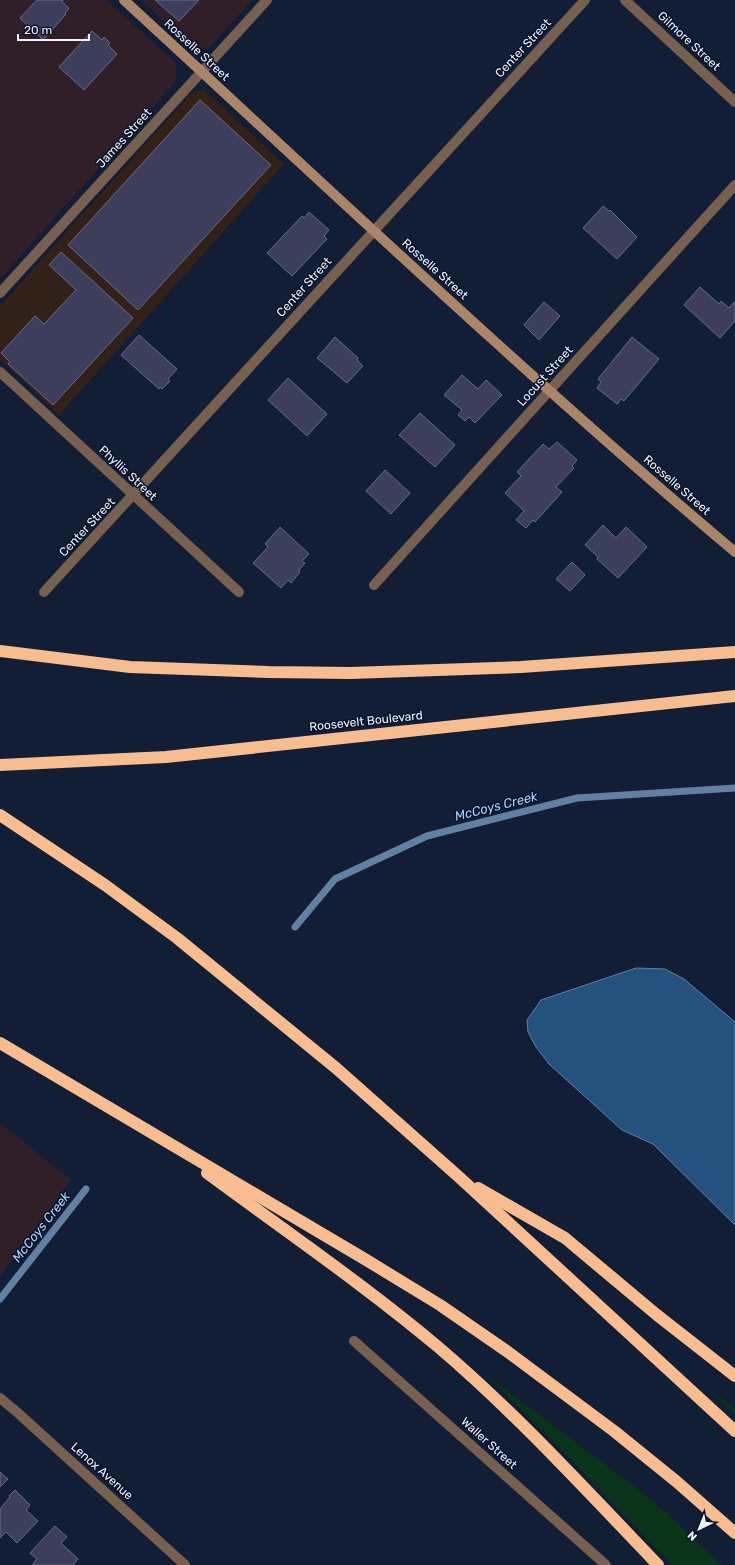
<svg xmlns="http://www.w3.org/2000/svg" width="735" height="1565" viewBox="0 0 735 1565" font-family="Rubik,sans-serif">
  <style>
    .commercial { fill: #311f28 }
    .industrial { fill: #322119 }
    .green { fill: #0a3419 }
    .water { fill: #25517e; stroke: #6181a4 }
    .lines { fill: none; stroke-linecap: round; stroke-linejoin: round }
    .stream { stroke: #6181a4; stroke-width: 7 }
    .building { fill: #3d3e5b; stroke: #696a8a }
    .street { stroke: #77604f; stroke-width: 10 }
    .secondary { stroke: #ab8569; stroke-width: 10 }
    .highway { stroke: #f7bc90; stroke-width: 12 }
    .labels { text-anchor: middle; dominant-baseline: central; stroke-width: 3; stroke-linejoin: round; paint-order: stroke }
    .street-label { font-size: 12px; fill: #edf2fc; stroke: #09142b }
    .water-label { font-size: 13px; font-style: italic; fill: #add3fd; stroke: #09142b }
  </style>
  <rect width="100%" height="100%" fill="#121d36"/>
  <g class="commercial">
    <path d="M 0,0 L 106,0 L 176,63 L 176,81 L 0,279 Z"/>
    <path d="M 141,0 L 252,0 L 208,49 L 193,47 Z"/>
    <path d="M 0,1123 L 71,1180 L 0,1276 Z"/>
  </g>
  <path class="industrial" d="M 204,90 L 284,164 L 59,415 L 0,359 L 0,306 L 192,92 Z"/>
  <g class="green">
    <path d="M 483,1372 L 651,1499 L 722,1565 L 672,1565 L 548,1436 Z"/>
    <path d="M 704,1386 L 735,1408 L 735,1414 Z"/>
  </g>
  <path class="water" d="M 636,968 L 665,969 L 684,979 L 735,1022 L 735,1225 L 653,1144 L 622,1130 L 549,1064 L 536,1047 L 528,1032 L 527,1020 L 541,1000 Z"/>
  <g class="lines">
    <g class="stream">
      <path d="M 295,927 L 335,879 L 427,836 L 577,798 L 735,788"/>
      <path d="M 0,1299 L 86,1189"/>
    </g>
  </g>
  <g class="building">
    <path d="M 37,0 L 63,0 L 62,2 L 69,8 L 65,13 L 66,14 L 43,40 L 20,18 Z"/>
    <path d="M 155,0 L 199,0 L 179,21 Z"/>
    <path d="M 92,31 L 102,40 L 104,37 L 110,43 L 108,45 L 117,54 L 84,90 L 59,67 Z"/>
    <path d="M 200,100 L 271,165 L 138,310 L 68,245 Z"/>
    <path d="M 603,206 L 609,211 L 610,210 L 637,237 L 617,259 L 583,228 Z"/>
    <path d="M 309,212 L 329,230 L 324,236 L 327,239 L 292,276 L 267,253 L 302,216 L 304,218 Z"/>
    <path d="M 61,252 L 133,318 L 53,405 L 8,364 L 10,362 L 1,353 L 35,316 L 44,324 L 76,290 L 49,265 Z"/>
    <path d="M 700,287 L 719,304 L 721,301 L 729,308 L 735,301 L 735,321 L 720,338 L 684,305 Z"/>
    <path d="M 544,302 L 560,316 L 539,340 L 524,325 Z"/>
    <path d="M 139,335 L 177,369 L 168,379 L 170,381 L 162,389 L 160,387 L 159,389 L 121,355 Z"/>
    <path d="M 335,337 L 358,358 L 357,360 L 363,366 L 347,383 L 317,358 Z"/>
    <path d="M 632,337 L 659,359 L 624,401 L 621,399 L 617,404 L 597,388 L 601,382 L 598,379 Z"/>
    <path d="M 462,375 L 478,389 L 486,380 L 502,395 L 475,423 L 469,417 L 465,421 L 458,415 L 462,410 L 444,395 Z"/>
    <path d="M 288,378 L 327,414 L 307,436 L 268,400 Z"/>
    <path d="M 420,413 L 455,445 L 435,467 L 399,435 Z"/>
    <path d="M 557,442 L 577,460 L 572,466 L 574,468 L 556,487 L 562,492 L 535,522 L 533,520 L 526,528 L 516,520 L 524,511 L 505,493 L 521,476 L 517,472 L 543,444 L 549,449 Z"/>
    <path d="M 385,470 L 410,493 L 391,514 L 366,491 Z"/>
    <path d="M 603,525 L 616,538 L 626,527 L 647,547 L 618,578 L 597,559 L 598,557 L 585,545 Z"/>
    <path d="M 280,527 L 309,554 L 302,561 L 305,563 L 299,570 L 300,572 L 291,583 L 288,580 L 281,588 L 253,563 L 268,547 L 265,544 Z"/>
    <path d="M 572,562 L 585,575 L 570,591 L 556,579 Z"/>
    <path d="M 0,1472 L 8,1479 L 0,1487 Z"/>
    <path d="M 15,1490 L 30,1505 L 26,1510 L 38,1521 L 17,1543 L 6,1532 L 0,1538 L 0,1509 L 10,1497 L 9,1496 Z"/>
    <path d="M 55,1526 L 67,1537 L 61,1543 L 78,1559 L 73,1565 L 32,1565 L 37,1559 L 30,1553 Z"/>
  </g>
  <g class="lines">
    <g class="street">
      <path d="M 625,0 L 735,102"/>
      <path d="M 0,293 L 267,0"/>
      <path d="M 0,372 L 239,592"/>
      <path d="M 374,585 L 735,185"/>
      <path d="M 44,592 L 585,0"/>
      <path d="M 354,1341 L 606,1565"/>
      <path d="M 0,1398 L 18,1413 L 185,1565"/>
    </g>
    <path class="secondary" d="M 124,0 C 326,186 525,375 735,552"/>
    <g class="highway">
      <path d="M 0,651 L 130,667 L 268,672 L 351,673 L 521,667 L 735,652"/>
      <path d="M 0,765 L 166,757 L 735,696"/>
      <path d="M 0,815 L 105,885 L 177,938 L 336,1068 L 459,1177 L 735,1431"/>
      <path d="M 0,1043 L 363,1258 L 440,1305 L 508,1352 L 614,1431 L 677,1482 L 735,1533"/>
      <path d="M 207,1173 C 284,1230 363,1284 437,1346 C 516,1413 586,1490 658,1565"/>
      <path d="M 478,1188 L 565,1238 L 657,1315 L 735,1376"/>
    </g>
  </g>
  <g class="labels">
    <g class="street-label">
      <text transform="translate(689 41) rotate(43)">Gilmore Street</text>
      <text transform="translate(523 48) rotate(-47)">Center Street</text>
      <text transform="translate(197 50) rotate(43)">Rosselle Street</text>
      <text transform="translate(124 138) rotate(-48)">James Street</text>
      <text transform="translate(435 269) rotate(42)">Rosselle Street</text>
      <text transform="translate(304 287) rotate(-48)">Center Street</text>
      <text transform="translate(545 376) rotate(-48)">Locust Street</text>
      <text transform="translate(128 473) rotate(43)">Phyllis Street</text>
      <text transform="translate(677 485) rotate(41)">Rosselle Street</text>
      <text transform="translate(87 527) rotate(-47)">Center Street</text>
      <text transform="translate(366 721) rotate(-6)">Roosevelt Boulevard</text>
      <text transform="translate(489 1443) rotate(42)">Waller Street</text>
      <text transform="translate(102 1471) rotate(42)">Lenox Avenue</text>
    </g>
    <g class="water-label">
      <text transform="translate(496 806) rotate(-14)">McCoys Creek</text>
      <text transform="translate(41 1227) rotate(-52)">McCoys Creek</text>
    </g>
  </g>
  <g transform="translate(699 1529) rotate(223)" stroke="#09142b" stroke-width="3" paint-order="stroke">
  <path d="M0-3L7 15L0 10L-7 15Z" fill="#edf2fc"/>
  <text y="-6" font-size="11" font-weight="bold" text-anchor="middle" fill="#edf2fc">N</text>
  </g>
  <path d="M18 34v6h71v-6" fill="none" stroke="#edf2fc" stroke-width="2"/>
  <text x="24" y="34" font-size="12" fill="#edf2fc" stroke="#09142b" stroke-width="3" paint-order="stroke">20 m</text>
</svg>
